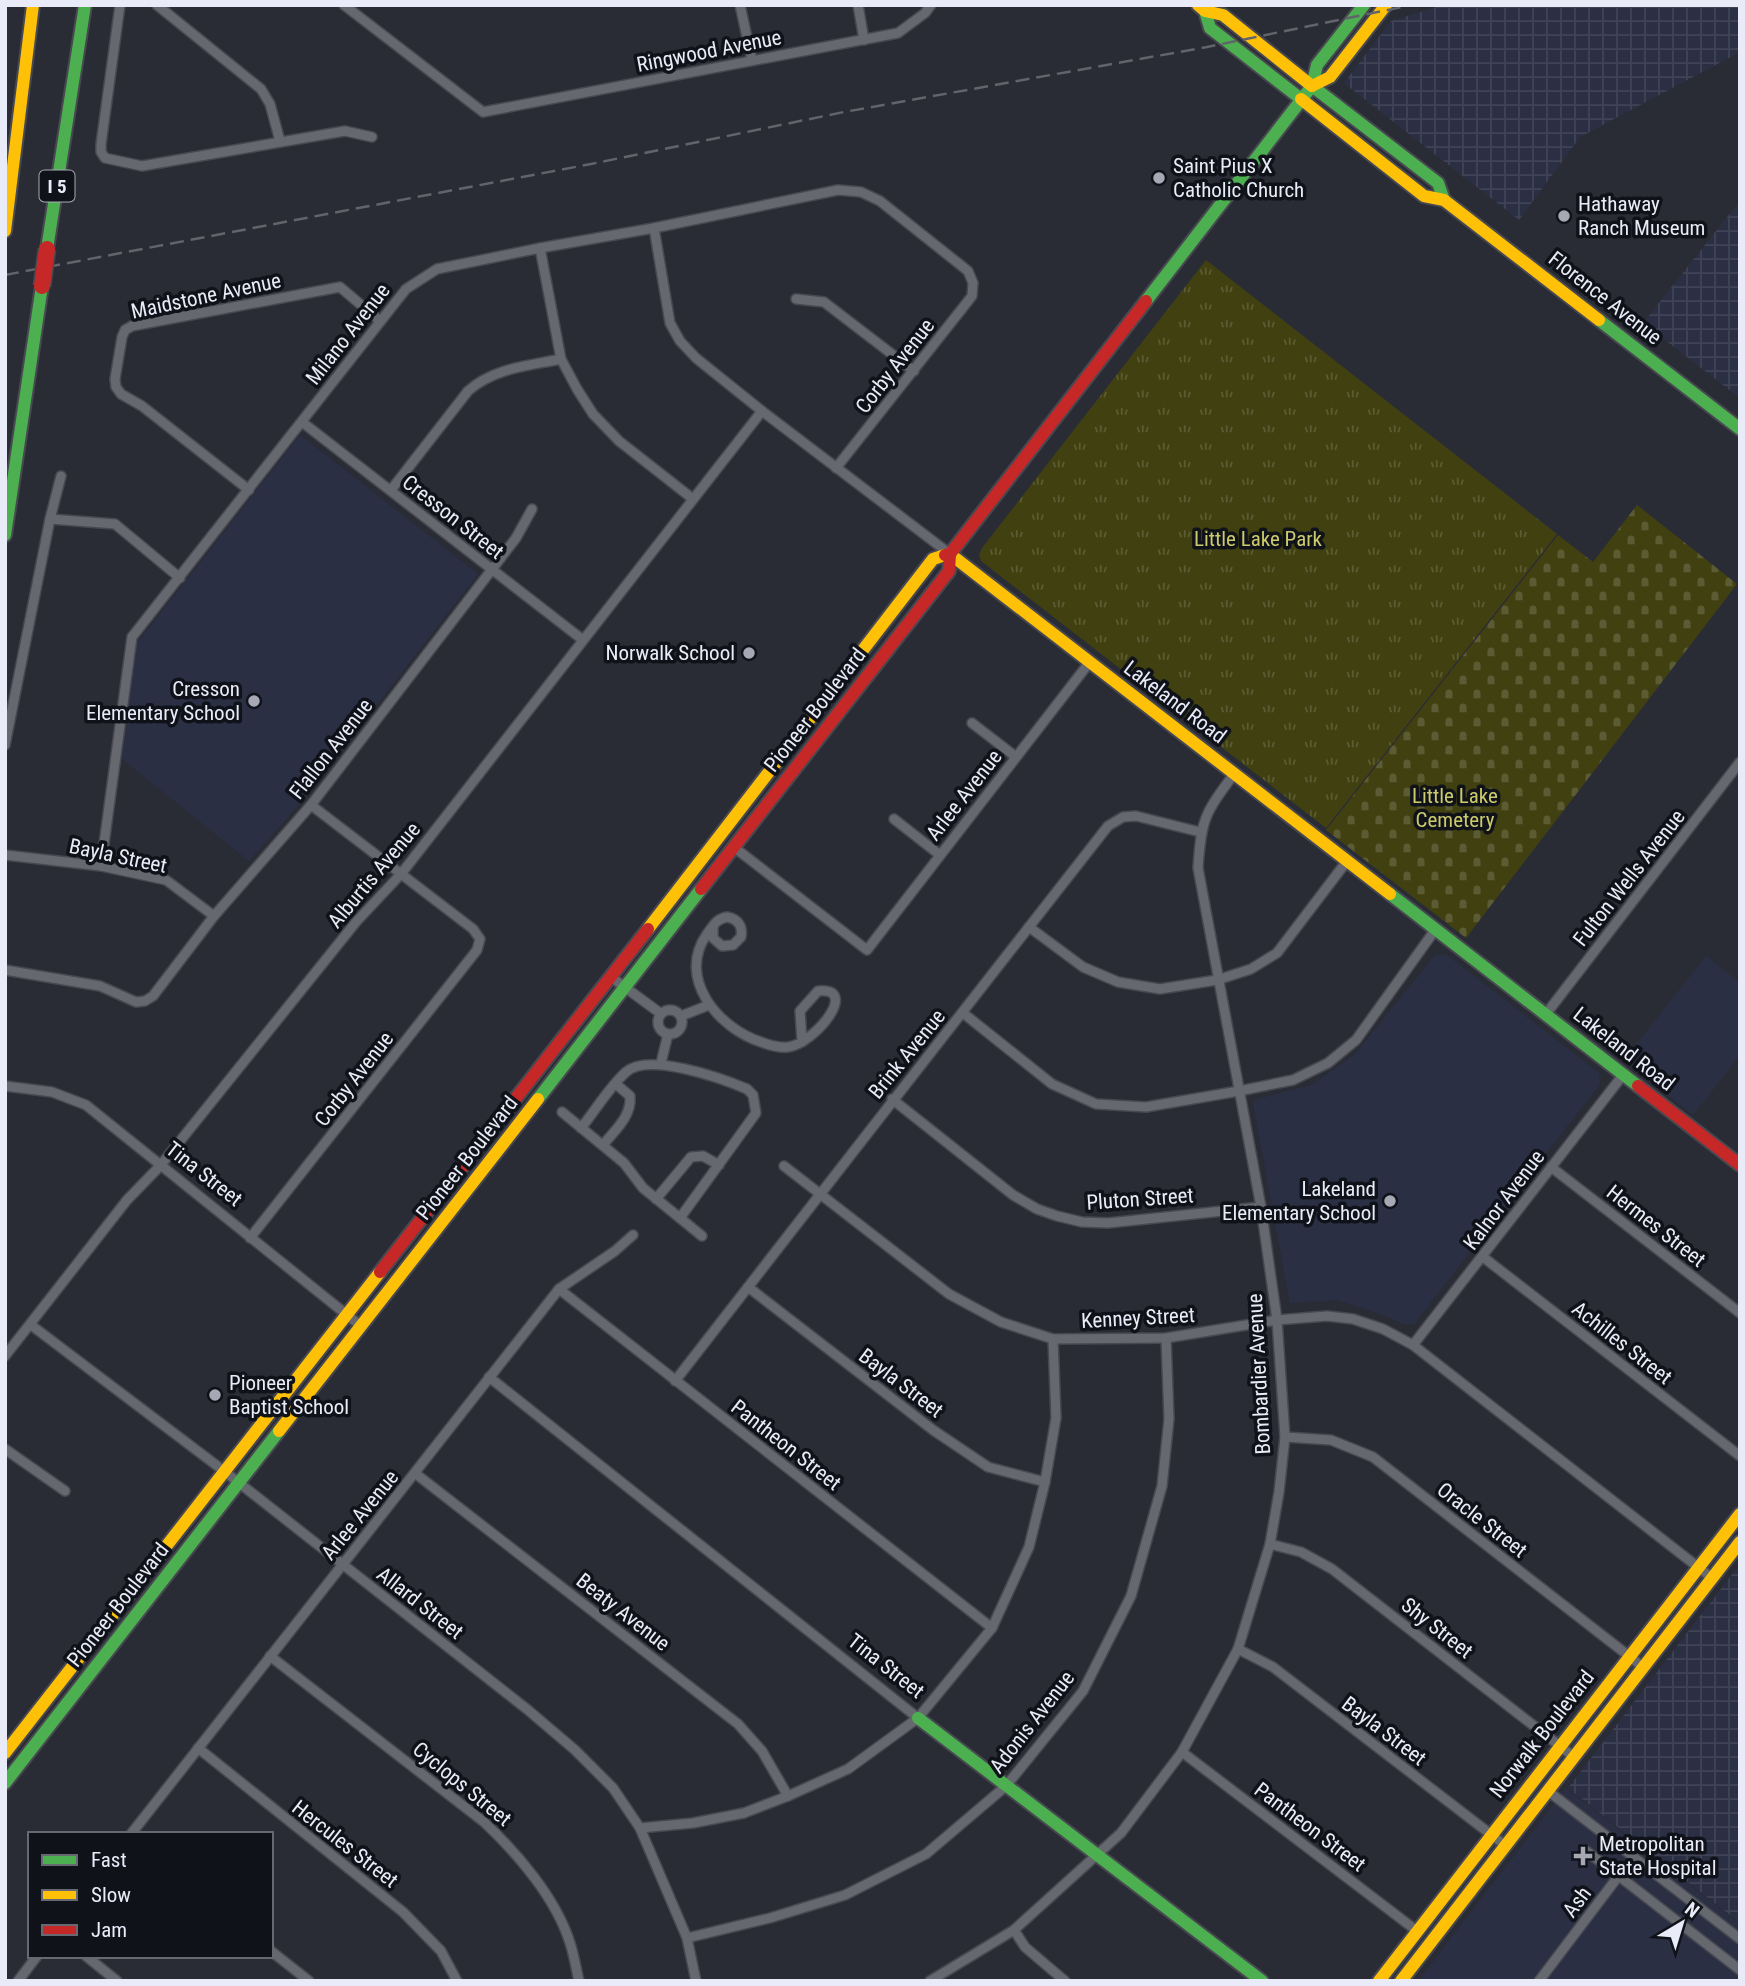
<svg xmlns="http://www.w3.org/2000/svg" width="1745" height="1986" viewBox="0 0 1745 1986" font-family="'Roboto Condensed',sans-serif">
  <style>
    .built { fill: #2b2f44 }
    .industrial { fill: url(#industrial-grid) }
    .cemetery { fill: url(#cemetery-stones) }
    .park { fill: url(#park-tufts) }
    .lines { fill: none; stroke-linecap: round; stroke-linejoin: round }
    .street-casing { stroke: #474850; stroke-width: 12 }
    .fast-casing { stroke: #474850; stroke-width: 16 }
    .slow-casing { stroke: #474850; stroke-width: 16 }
    .jam-casing { stroke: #474850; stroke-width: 16 }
    .street { stroke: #66686f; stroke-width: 9 }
    .fast { stroke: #4caf50; stroke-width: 12 }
    .slow { stroke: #ffc107; stroke-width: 12 }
    .jam { stroke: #c62828; stroke-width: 12 }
    .rail { stroke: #62636b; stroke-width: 2.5; stroke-dasharray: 14 7; stroke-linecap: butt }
    .jam-bridge-casing { stroke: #474850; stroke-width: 19; stroke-linecap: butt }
    .jam-bridge { stroke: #c62828; stroke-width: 16 }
    .poi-dot { fill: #a6a9b4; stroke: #101219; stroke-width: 2.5 }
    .labels { text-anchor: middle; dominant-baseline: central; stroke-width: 7; stroke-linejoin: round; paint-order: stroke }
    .shield { fill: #101219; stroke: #a8abb5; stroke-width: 2 }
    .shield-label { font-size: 19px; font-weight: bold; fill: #e9ecf8 }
    .street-label { font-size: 21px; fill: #e9ecf8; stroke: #101219 }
    .poi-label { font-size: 21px; fill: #e9ecf8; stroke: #101219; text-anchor: start }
    .park-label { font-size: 21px; fill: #cbca6c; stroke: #101219 }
  </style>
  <defs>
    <pattern id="industrial-grid" width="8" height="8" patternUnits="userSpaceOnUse" patternTransform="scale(1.75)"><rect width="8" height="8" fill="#2b2f44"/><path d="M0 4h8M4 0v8" fill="none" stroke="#404356"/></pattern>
    <pattern id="cemetery-stones" width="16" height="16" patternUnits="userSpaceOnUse" patternTransform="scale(1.75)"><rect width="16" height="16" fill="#404010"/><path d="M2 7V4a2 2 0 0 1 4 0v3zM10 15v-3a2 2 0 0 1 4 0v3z" fill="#5c5c34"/></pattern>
    <pattern id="park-tufts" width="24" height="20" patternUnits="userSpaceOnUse" patternTransform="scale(1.75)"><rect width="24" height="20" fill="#404010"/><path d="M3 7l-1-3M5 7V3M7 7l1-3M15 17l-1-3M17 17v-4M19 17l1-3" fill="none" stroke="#5c5c34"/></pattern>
  </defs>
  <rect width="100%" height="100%" fill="#2a2c35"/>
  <g class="built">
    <path d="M 300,435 L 478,574 L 303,800 L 249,861 L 122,759 L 137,643 Z"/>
    <path d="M 1435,955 L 1447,955 L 1599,1073 L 1600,1084 L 1414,1324 L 1404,1324 L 1381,1314 L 1338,1300 L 1290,1303 L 1253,1103 L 1257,1099 L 1312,1085 L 1355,1054 Z"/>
    <path d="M 1706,956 L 1740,983 L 1740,1055 L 1693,1115 L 1624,1060 Z"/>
    <path d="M 1566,1788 L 1740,1924 L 1740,1981 L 1418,1981 Z"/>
  </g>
  <g class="industrial">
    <path d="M 1443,5 L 1740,5 L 1740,52 L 1580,137 L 1519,220 L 1344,83 L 1391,21 Z"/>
    <path d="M 1740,201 L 1740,398 L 1643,323 Z"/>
    <path d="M 1740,1564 L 1740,1923 L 1568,1788 Z"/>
  </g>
  <path class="cemetery" d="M 1637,505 L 1737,584 L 1466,938 L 1326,830 L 1558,535 L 1593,562 Z"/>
  <path class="park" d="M 1206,260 L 1557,534 L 1326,828 L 981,561 L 979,555 L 982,548 Z"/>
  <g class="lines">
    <defs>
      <g id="street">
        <path d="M 120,5 L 101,144 L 101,152 L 105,158 L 142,166 L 345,131 L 372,137"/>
        <path d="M 157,5 L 261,89 L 270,104 L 280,141"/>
        <path d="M 344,5 L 483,112 L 898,33 L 925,13 L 931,5"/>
        <path d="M 740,5 L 752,60"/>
        <path d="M 858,5 L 864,40"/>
        <path d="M 654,228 L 670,323 L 680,341 L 696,358 L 762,411 L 950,554"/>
        <path d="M 540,248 L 561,359 L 577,389 L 593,414 L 619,441 L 693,499"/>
        <path d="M 796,299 L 824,302 L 914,371"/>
        <path d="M 302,422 L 583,640"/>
        <path d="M 249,490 L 142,406 L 121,394 L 116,387 L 115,379 L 122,337 L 125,330 L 132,326 L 340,287 L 380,321"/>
        <path d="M 391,490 L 468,391 C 494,368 527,366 561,359"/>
        <path d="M 50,519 L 115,524 L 180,578"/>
        <path d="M 972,723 L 1016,757"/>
        <path d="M 5,745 L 50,519 L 61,476"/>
        <path d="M 894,819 L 940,855"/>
        <path d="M 735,848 L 867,950 L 1089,663"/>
        <path d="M 5,855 L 101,866 L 166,880 L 214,916"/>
        <path d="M 101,866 L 132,637 L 406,289 L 437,269 L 540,248 L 654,228 L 838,190 L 861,192 L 880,201 L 968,271 L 973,283 L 972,296 L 836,468"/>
        <path d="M 713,926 L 713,938 L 722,946 L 733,945 L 741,937 C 743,926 738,919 727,917 C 716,919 713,926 707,934 C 676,978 718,1028 761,1042 C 769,1045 779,1048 788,1047 C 814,1044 861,987 818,991 L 800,1011 L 802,1042"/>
        <path d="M 1029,927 L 1083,967 L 1118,982 L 1160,989 L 1217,980 L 1251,969 L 1277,953 L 1347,861"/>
        <path d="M 5,970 L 100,986 L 136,1002 L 145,1001 L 153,996 L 214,916 L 311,805 L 516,538 L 532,509"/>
        <path d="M 611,977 L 660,1013"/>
        <circle cx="670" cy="1022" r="12"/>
        <path d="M 963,1013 L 1052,1084 L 1096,1104 L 1146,1107 L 1239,1091 L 1293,1080 L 1328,1063 L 1356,1040 L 1435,930"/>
        <path d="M 1546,1014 L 1740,762"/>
        <path d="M 681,1016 L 709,1005"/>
        <path d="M 661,1063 L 668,1034"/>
        <path d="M 5,1086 L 52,1092 L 86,1105 L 362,1327"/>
        <path d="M 892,1099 L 1013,1195 L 1037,1209 L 1057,1216 L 1082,1222 L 1108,1223 L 1261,1207"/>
        <path d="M 562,1112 L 624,1163 L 643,1188 L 702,1236"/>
        <path d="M 581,1128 C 595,1111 610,1086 626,1072 C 648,1052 721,1078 747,1089 L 753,1095 L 756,1113 L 680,1218"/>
        <path d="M 603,1145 C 615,1130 632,1116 630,1096 L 616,1084"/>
        <path d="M 784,1166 L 949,1294 L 1001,1322 L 1053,1339 L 1166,1338 L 1277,1320 L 1327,1316 L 1353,1319 L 1383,1329 L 1413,1345 L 1712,1578"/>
        <path d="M 1551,1167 L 1740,1313"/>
        <path d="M 656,1199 L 691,1157 L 703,1156 L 719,1165"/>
        <path d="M 250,1238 L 477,950 L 480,939 L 473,929 L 311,805"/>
        <path d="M 1483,1257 L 1740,1456"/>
        <path d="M 748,1287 L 933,1430 L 988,1467 L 1045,1482"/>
        <path d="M 559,1289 L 992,1628"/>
        <path d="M 31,1325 L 224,1471 L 528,1710 L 575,1750 L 613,1788 L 640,1828 L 687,1938 L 696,1981"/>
        <path d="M 1413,1345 L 1623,1075"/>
        <path d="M 5,1356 L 127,1200 L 160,1166 L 356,922 L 401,874 L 762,411"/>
        <path d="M 489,1377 L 918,1718"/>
        <path d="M 675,1381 C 819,1196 963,1010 1108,826 L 1123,817 L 1136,816 L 1200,832"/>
        <path d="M 1285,1437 L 1331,1440 L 1373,1457 L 1643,1667"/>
        <path d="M 5,1449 L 65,1491"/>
        <path d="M 416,1474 L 738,1724 L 762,1751 L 788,1796"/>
        <path d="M 1270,1544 L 1301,1552 L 1332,1569 L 1574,1757"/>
        <path d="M 1238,1649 L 1273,1667 L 1506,1846"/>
        <path d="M 270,1656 L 484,1822 C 517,1853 556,1898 570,1943 C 574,1955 576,1968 579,1981"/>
        <path d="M 198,1748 L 403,1912 L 441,1951 L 457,1981"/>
        <path d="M 1182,1752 L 1417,1931"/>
        <path d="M 1548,1791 L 1740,1939"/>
        <path d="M 640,1828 L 693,1823 L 744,1813 L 788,1796 L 848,1769 L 918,1718 L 992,1628 L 1029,1547 L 1045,1482 L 1056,1418 L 1053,1339"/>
        <path d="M 131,1834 L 559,1289 L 615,1251 L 633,1235"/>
        <path d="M 1615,1873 L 1740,1970"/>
        <path d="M 1014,1930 L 1025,1947 L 1065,1981"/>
        <path d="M 687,1938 L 770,1918 L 845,1895 L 926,1854 L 1006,1786 L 1083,1691 L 1131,1596 L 1162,1486 L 1169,1419 L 1166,1338"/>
        <path d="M 271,1951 L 309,1981"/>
        <path d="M 86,1956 L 117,1981"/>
        <path d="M 18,1981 L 37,1956"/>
        <path d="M 930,1981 L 1014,1930 L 1121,1833 L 1182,1752 L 1238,1649 L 1270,1544 L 1279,1492 L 1285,1437 L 1277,1320 L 1261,1207 L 1198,868 C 1201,819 1205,813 1234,774"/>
        <path d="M 1539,1981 L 1617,1878 L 1615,1873 L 1585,1850"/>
      </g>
      <g id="fast">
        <path d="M 1205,11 L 1210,28 L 1301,99"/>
        <path d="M 1312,86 L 1438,183 L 1444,200"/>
        <path d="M 47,249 L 85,5"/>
        <path d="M 1146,301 L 1312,86 L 1317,65 L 1364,5"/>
        <path d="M 1599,320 L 1740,429"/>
        <path d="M 5,535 L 42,286"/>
        <path d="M 1390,894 L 1638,1086"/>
        <path d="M 538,1099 L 701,889"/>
        <path d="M 918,1718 L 1262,1981"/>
        <path d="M 5,1783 L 279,1431"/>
      </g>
      <g id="slow">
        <path d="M 1198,5 L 1205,11 L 1223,15 L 1312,86"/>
        <path d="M 1312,86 L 1330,77 L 1386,5"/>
        <path d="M 1301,99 L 1424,196 L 1444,200 L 1599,320"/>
        <path d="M 5,231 L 33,5"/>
        <path d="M 950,554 L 1390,894"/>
        <path d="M 648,929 L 933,559 L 945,555"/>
        <path d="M 279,1431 L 538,1099"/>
        <path d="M 5,1753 L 380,1272"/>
        <path d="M 1379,1981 L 1740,1514"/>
        <path d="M 1401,1981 L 1740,1542"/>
      </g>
      <g id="jam">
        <path d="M 945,555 L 950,554 L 1146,301"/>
        <path d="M 701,889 L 949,571 L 950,554"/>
        <path d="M 1638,1086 L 1740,1165"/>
        <path d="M 380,1272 L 648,929"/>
      </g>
    </defs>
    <use href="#street" class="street-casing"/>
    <use href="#fast" class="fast-casing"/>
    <use href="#slow" class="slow-casing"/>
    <use href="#jam" class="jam-casing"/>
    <use href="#street" class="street"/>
    <use href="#fast" class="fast"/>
    <use href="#slow" class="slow"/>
    <use href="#jam" class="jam"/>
    <path class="rail" d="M 5,275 L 591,164 L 844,112 L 1207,47 L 1412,5"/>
    <defs>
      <path id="jam-bridge" d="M 42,286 L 47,249"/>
    </defs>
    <use href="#jam-bridge" class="jam-bridge-casing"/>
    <use href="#jam-bridge" class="jam-bridge"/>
  </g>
  <g class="poi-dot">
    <circle cx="1159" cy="178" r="7"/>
    <circle cx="1564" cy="216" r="7"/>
    <circle cx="749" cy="653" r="7"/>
    <circle cx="254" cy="701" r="7"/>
    <circle cx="1390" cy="1201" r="7"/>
    <circle cx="215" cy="1395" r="7"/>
    <path d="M1579.5 1845.5h7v7h7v7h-7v7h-7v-7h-7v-7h7z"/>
  </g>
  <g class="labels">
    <rect class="shield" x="39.5" y="170.5" width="35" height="31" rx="5"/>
    <g class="shield-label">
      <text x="57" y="186">I 5</text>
    </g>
    <g class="street-label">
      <text transform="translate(709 51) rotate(-11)">Ringwood Avenue</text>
      <text transform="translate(206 296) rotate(-12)">Maidstone Avenue</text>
      <text transform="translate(1605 298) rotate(38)">Florence Avenue</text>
      <text transform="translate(348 334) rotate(-52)">Milano Avenue</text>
      <text transform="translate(895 366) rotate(-52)">Corby Avenue</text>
      <text transform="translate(453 517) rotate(38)">Cresson Street</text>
      <text transform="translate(1175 702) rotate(37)">Lakeland Road</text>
      <text transform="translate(815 710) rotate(-52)">Pioneer Boulevard</text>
      <text transform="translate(331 749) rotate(-52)">Flallon Avenue</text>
      <text transform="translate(964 795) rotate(-52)">Arlee Avenue</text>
      <text transform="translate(118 856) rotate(12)">Bayla Street</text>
      <text transform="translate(374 875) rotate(-50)">Alburtis Avenue</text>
      <text transform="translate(1629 878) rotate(-52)">Fulton Wells Avenue</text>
      <text transform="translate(1624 1049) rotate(38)">Lakeland Road</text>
      <text transform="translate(907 1054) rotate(-51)">Brink Avenue</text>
      <text transform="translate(354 1079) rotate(-52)">Corby Avenue</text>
      <text transform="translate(467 1158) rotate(-52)">Pioneer Boulevard</text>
      <text transform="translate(204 1174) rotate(38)">Tina Street</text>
      <text transform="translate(1140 1199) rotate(-4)">Pluton Street</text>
      <text transform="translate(1504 1200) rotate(-53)">Kalnor Avenue</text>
      <text transform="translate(1656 1226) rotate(38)">Hermes Street</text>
      <text transform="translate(1138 1318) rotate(-3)">Kenney Street</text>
      <text transform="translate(1622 1343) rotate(38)">Achilles Street</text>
      <text transform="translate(1259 1374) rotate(-93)">Bombardier Avenue</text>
      <text transform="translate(901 1383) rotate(37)">Bayla Street</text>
      <text transform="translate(786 1445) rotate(38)">Pantheon Street</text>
      <text transform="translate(360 1515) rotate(-51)">Arlee Avenue</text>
      <text transform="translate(1482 1520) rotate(38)">Oracle Street</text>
      <text transform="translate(420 1603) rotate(38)">Allard Street</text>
      <text transform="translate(118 1605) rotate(-52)">Pioneer Boulevard</text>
      <text transform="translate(623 1612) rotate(38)">Beaty Avenue</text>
      <text transform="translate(1437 1628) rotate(38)">Shy Street</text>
      <text transform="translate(886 1666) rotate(38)">Tina Street</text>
      <text transform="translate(1032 1722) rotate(-52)">Adonis Avenue</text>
      <text transform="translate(1384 1731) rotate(37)">Bayla Street</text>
      <text transform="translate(1542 1734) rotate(-52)">Norwalk Boulevard</text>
      <text transform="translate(462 1784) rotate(39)">Cyclops Street</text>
      <text transform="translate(1310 1827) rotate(37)">Pantheon Street</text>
      <text transform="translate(345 1844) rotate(38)">Hercules Street</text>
      <text transform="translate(1577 1902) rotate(-53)">Ash</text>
    </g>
    <g class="poi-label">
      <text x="1173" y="166">Saint Pius X<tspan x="1173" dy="24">Catholic Church</tspan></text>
      <text x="1578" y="204">Hathaway<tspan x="1578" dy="24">Ranch Museum</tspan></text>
      <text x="735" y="653" text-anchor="end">Norwalk School</text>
      <text x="240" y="689" text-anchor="end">Cresson<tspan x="240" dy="24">Elementary School</tspan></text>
      <text x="1376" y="1189" text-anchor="end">Lakeland<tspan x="1376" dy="24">Elementary School</tspan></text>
      <text x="229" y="1383">Pioneer<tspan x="229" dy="24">Baptist School</tspan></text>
      <text x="1599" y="1844">Metropolitan<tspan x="1599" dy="24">State Hospital</tspan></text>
    </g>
    <g class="park-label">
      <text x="1258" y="539">Little Lake Park</text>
      <text x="1455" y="796">Little Lake<tspan x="1455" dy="24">Cemetery</tspan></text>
    </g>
  </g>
  <rect width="1745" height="1986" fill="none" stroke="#e9ecf8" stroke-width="14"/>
  <rect x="28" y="1832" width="245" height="126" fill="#101219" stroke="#676972" stroke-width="2"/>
  <rect x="42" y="1855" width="35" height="10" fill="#4caf50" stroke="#676972" stroke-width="2"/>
  <text x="91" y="1867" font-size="21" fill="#e9ecf8">Fast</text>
  <rect x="42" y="1890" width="35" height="10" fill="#ffc107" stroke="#676972" stroke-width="2"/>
  <text x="91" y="1902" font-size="21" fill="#e9ecf8">Slow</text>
  <rect x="42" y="1925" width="35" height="10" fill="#c62828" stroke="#676972" stroke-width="2"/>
  <text x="91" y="1937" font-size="21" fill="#e9ecf8">Jam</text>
  <g transform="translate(1682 1923) rotate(38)" stroke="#101219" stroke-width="5" paint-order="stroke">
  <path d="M0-5L12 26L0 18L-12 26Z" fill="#e9ecf8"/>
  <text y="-10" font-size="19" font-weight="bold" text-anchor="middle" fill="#e9ecf8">N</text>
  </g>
</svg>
